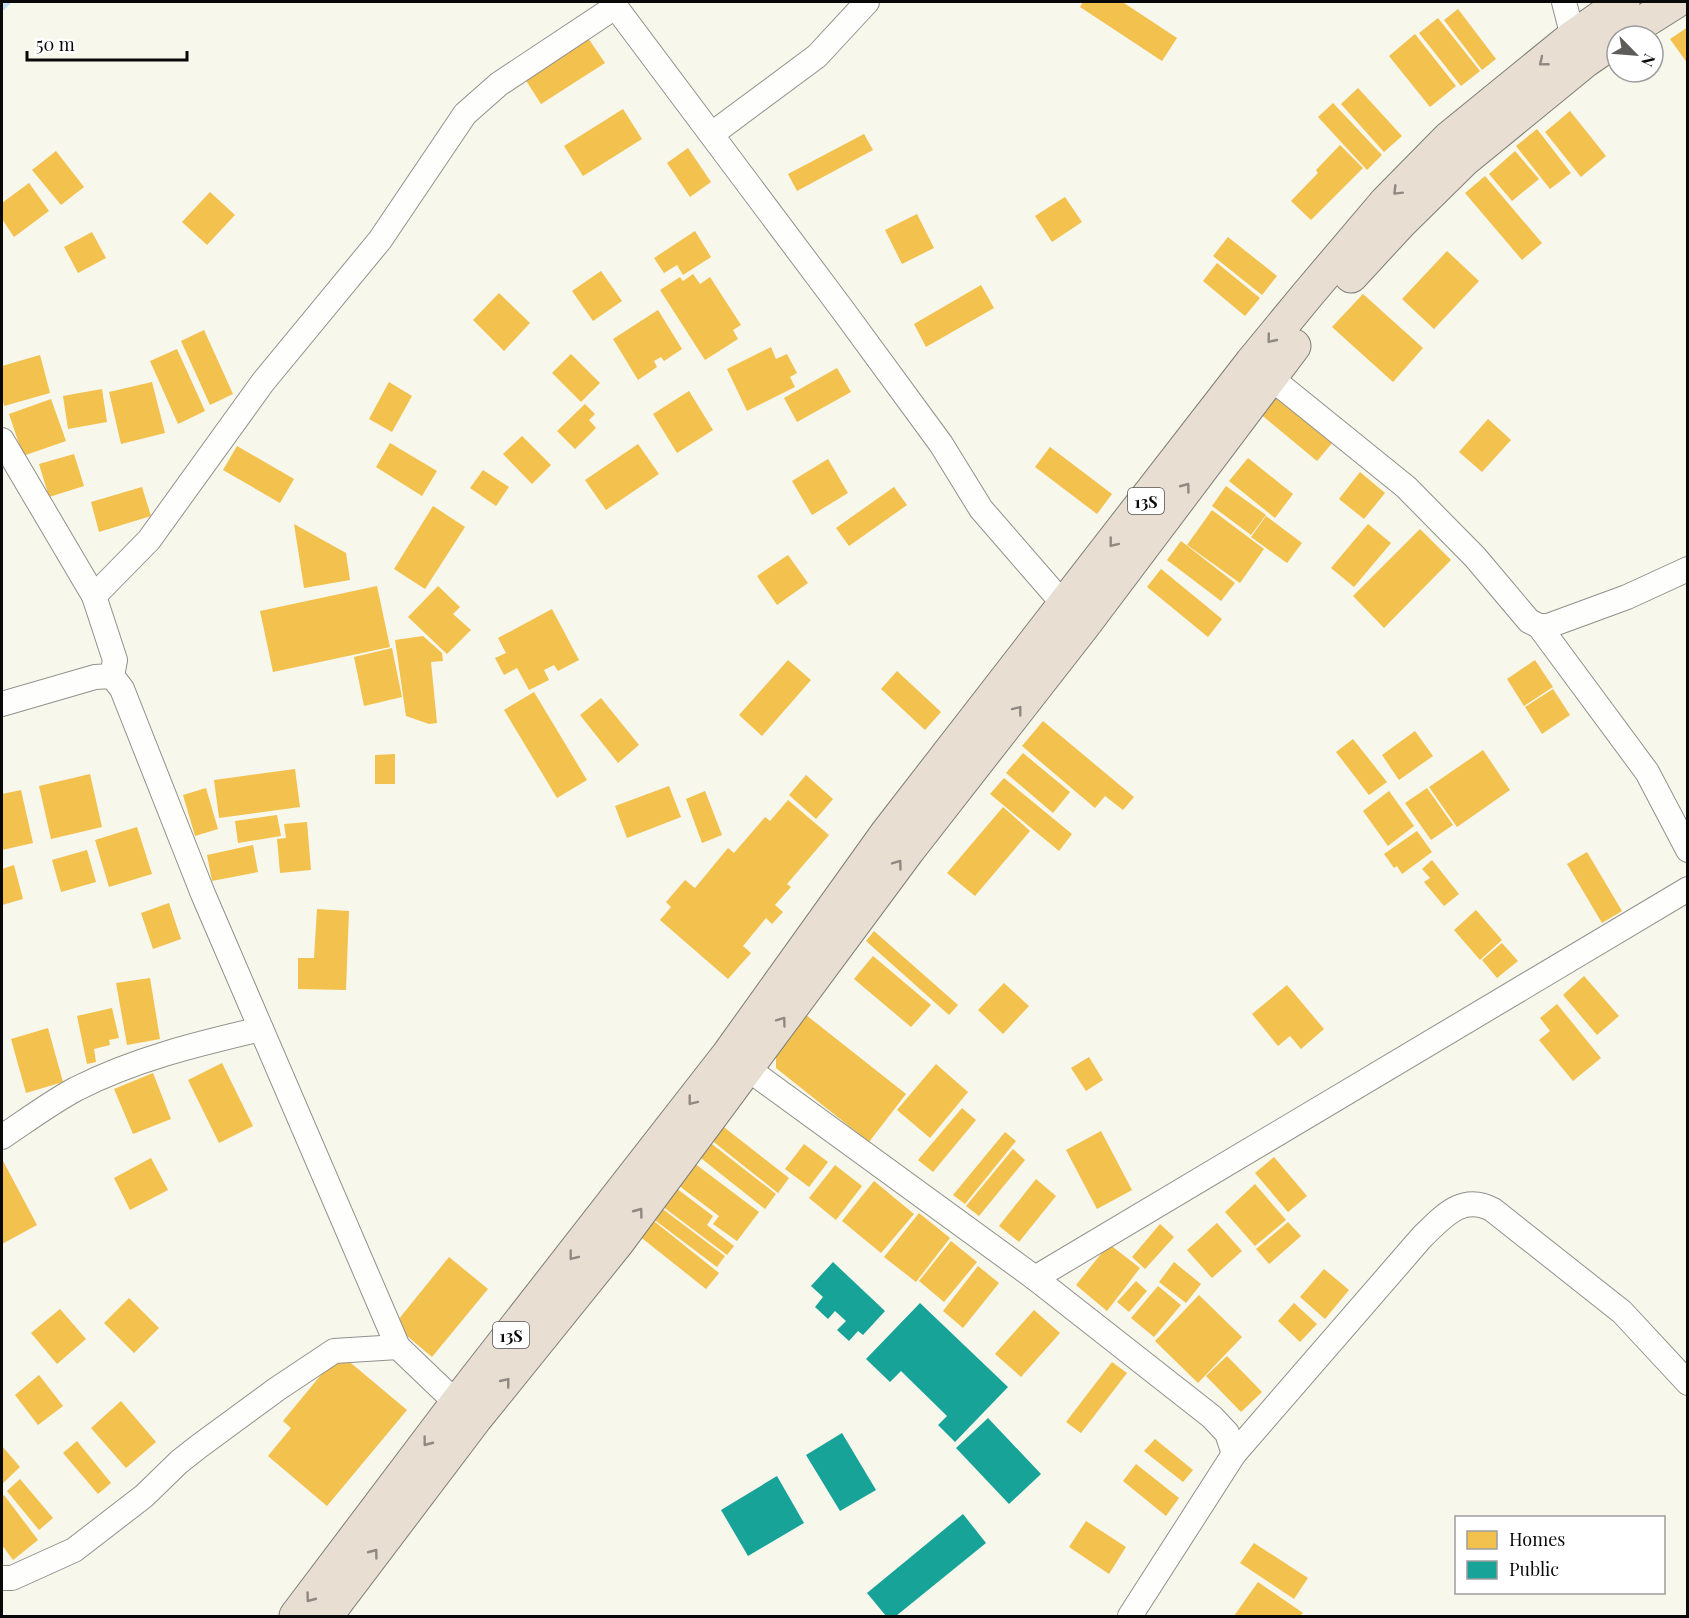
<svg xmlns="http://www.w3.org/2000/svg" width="1689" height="1618" viewBox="0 0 1689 1618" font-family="'Playfair Display',serif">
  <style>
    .homes { fill: #f2c14e }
    .public { fill: #17a398 }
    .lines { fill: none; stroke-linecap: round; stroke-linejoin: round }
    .stream { stroke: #c4def2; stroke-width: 7 }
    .street-casing { stroke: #91908b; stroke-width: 26 }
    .highway-casing { stroke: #7e7d78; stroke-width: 35 }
    .street { stroke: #fefefc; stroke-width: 24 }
    .highway { stroke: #e8ded2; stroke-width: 33 }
    .oneway { stroke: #8f8982 }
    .labels { text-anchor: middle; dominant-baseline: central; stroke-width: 6; stroke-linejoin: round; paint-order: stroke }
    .shield { fill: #fff; stroke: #535353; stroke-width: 1.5 }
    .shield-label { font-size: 16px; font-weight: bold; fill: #090909 }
  </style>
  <rect width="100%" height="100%" fill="#f8f7ec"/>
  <g class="homes">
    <path d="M 1083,2 L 1125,2 L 1124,3 L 1177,38 L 1162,61 L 1080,7 Z"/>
    <path d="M 1458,9 L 1496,59 L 1482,70 L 1444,20 Z"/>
    <path d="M 1438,18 L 1480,71 L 1461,86 L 1419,33 Z"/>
    <path d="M 1688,27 L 1688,64 L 1670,39 Z"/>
    <path d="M 1415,34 L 1456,86 L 1430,107 L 1389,56 Z"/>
    <path d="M 588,38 L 605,63 L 541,104 L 525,79 Z"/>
    <path d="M 1358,88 L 1402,136 L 1384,152 L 1341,104 Z"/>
    <path d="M 1333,103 L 1382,155 L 1367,170 L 1318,117 Z"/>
    <path d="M 623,109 L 642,139 L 583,176 L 564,146 Z"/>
    <path d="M 1570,111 L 1606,156 L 1581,177 L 1545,132 Z"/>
    <path d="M 1537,129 L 1571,173 L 1550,189 L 1516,146 Z"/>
    <path d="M 864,134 L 873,150 L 797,191 L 788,174 Z"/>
    <path d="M 1340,145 L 1363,168 L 1311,220 L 1291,201 L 1318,173 L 1316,170 Z"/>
    <path d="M 688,148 L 711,182 L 690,197 L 667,163 Z"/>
    <path d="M 56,151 L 84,187 L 61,205 L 32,170 Z"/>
    <path d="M 1515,151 L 1539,179 L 1512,201 L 1489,174 Z"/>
    <path d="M 1485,176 L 1542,243 L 1522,260 L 1465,193 Z"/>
    <path d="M 29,183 L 49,211 L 14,237 L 2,219 L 2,203 Z"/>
    <path d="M 210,192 L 235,215 L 207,245 L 182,222 Z"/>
    <path d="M 1065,197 L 1082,222 L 1052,242 L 1035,216 Z"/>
    <path d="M 917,214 L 934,248 L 902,264 L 885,230 Z"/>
    <path d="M 695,231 L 711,257 L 683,275 L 677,265 L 664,273 L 654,258 Z"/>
    <path d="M 92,232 L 106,258 L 78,273 L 64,247 Z"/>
    <path d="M 1228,237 L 1277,276 L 1262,295 L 1213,256 Z"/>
    <path d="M 1447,251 L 1479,281 L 1434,329 L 1402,299 Z"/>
    <path d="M 1217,263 L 1260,298 L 1245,316 L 1203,281 Z"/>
    <path d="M 601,271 L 622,301 L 593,321 L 572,291 Z"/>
    <path d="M 693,274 L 700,284 L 710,277 L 741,325 L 733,330 L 738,339 L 705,360 L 660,290 L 680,277 L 683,281 Z"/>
    <path d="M 981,285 L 994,308 L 926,347 L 914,324 Z"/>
    <path d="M 499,293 L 530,323 L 504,351 L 473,320 Z"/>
    <path d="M 1363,294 L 1423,348 L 1393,382 L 1332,327 Z"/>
    <path d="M 658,310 L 682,349 L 664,361 L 661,357 L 654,361 L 657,367 L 638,380 L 613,339 Z"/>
    <path d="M 204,330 L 233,394 L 210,405 L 181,341 Z"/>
    <path d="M 771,347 L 776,359 L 787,354 L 797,373 L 790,377 L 795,387 L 747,411 L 727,369 Z"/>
    <path d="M 177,349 L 205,411 L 178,424 L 150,361 Z"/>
    <path d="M 571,354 L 600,383 L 581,402 L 552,373 Z"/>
    <path d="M 40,355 L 50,393 L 4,406 L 2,397 L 2,366 Z"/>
    <path d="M 837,368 L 851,392 L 797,422 L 784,398 Z"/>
    <path d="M 152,382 L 165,433 L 121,444 L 109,392 Z"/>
    <path d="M 389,382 L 412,396 L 392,432 L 369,419 Z"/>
    <path d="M 102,389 L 107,422 L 68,429 L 63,396 Z"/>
    <path d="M 689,391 L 713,430 L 677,453 L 653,414 Z"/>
    <path d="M 1274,393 L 1333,442 L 1317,461 L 1258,412 Z"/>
    <path d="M 51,399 L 66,441 L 23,456 L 9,414 Z"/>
    <path d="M 585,404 L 595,414 L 589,420 L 596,428 L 575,449 L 557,431 Z"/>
    <path d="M 1488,419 L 1511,440 L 1482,472 L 1459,452 Z"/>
    <path d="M 522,436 L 551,465 L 532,484 L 503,454 Z"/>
    <path d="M 390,443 L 437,471 L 422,496 L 376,467 Z"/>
    <path d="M 638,444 L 659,474 L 606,510 L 585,480 Z"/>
    <path d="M 237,446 L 294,479 L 280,503 L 223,470 Z"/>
    <path d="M 1050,447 L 1112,494 L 1097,514 L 1035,467 Z"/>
    <path d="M 74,454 L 84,486 L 49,497 L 39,464 Z"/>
    <path d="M 1248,458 L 1293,494 L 1275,518 L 1229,481 Z"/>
    <path d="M 828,459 L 848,493 L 812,515 L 792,481 Z"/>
    <path d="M 483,470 L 509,487 L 496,506 L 470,488 Z"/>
    <path d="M 1360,472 L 1385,493 L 1364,519 L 1339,499 Z"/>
    <path d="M 1226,486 L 1266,515 L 1251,535 L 1212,506 Z"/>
    <path d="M 142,487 L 151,516 L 99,532 L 91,502 Z"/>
    <path d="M 894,487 L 907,505 L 849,546 L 836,528 Z"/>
    <path d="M 433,506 L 465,527 L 425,589 L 394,569 Z"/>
    <path d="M 1212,510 L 1264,549 L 1240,583 L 1187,545 Z"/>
    <path d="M 1266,516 L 1302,543 L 1287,563 L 1251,537 Z"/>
    <path d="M 294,524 L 346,553 L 350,580 L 304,588 Z"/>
    <path d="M 1368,524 L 1391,543 L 1354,587 L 1331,568 Z"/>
    <path d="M 1420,529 L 1451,560 L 1384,628 L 1353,596 Z"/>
    <path d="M 1181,541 L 1235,583 L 1221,601 L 1167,560 Z"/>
    <path d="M 788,555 L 808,583 L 777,605 L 757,576 Z"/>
    <path d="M 1161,569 L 1222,619 L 1208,637 L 1147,587 Z"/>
    <path d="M 377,586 L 390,647 L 273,672 L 260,611 Z"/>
    <path d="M 438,586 L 460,607 L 453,614 L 471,630 L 447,654 L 408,617 Z"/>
    <path d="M 552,609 L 579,660 L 558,671 L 554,665 L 544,670 L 549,680 L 529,690 L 517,668 L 504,675 L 495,658 L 506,653 L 498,638 Z"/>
    <path d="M 423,636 L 442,653 L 443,661 L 431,662 L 437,723 L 429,724 L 406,716 L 395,640 Z"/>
    <path d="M 392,648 L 402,697 L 364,706 L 354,657 Z"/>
    <path d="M 788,660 L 811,680 L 762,736 L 739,715 Z"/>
    <path d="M 1535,660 L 1553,687 L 1524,706 L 1507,679 Z"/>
    <path d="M 897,671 L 941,712 L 925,730 L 881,689 Z"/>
    <path d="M 1553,689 L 1570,715 L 1542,734 L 1525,707 Z"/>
    <path d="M 534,692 L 587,780 L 557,798 L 504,710 Z"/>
    <path d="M 601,698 L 639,745 L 618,763 L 580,715 Z"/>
    <path d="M 1043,721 L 1134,797 L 1123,810 L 1105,796 L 1095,808 L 1022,746 Z"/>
    <path d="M 1415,731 L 1433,756 L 1399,780 L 1382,755 Z"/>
    <path d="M 1353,739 L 1387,782 L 1369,795 L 1336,752 Z"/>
    <path d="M 1483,750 L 1510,790 L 1457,827 L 1429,787 Z"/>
    <path d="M 1023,753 L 1070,792 L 1053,813 L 1006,773 Z"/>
    <path d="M 395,754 L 395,784 L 375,784 L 375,755 Z"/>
    <path d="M 295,769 L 300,807 L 219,818 L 214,780 Z"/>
    <path d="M 90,774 L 102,827 L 51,839 L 39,786 Z"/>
    <path d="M 806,775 L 833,799 L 816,819 L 789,795 Z"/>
    <path d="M 1004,778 L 1072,834 L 1059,851 L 990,794 Z"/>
    <path d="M 669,786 L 681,817 L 627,838 L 615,806 Z"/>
    <path d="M 206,788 L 218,829 L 195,836 L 183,795 Z"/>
    <path d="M 1427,788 L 1453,825 L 1431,840 L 1405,803 Z"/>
    <path d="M 21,790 L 33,843 L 2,850 L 2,794 Z"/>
    <path d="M 705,791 L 722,835 L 702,843 L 686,799 Z"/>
    <path d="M 1389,791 L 1414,826 L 1388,846 L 1363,811 Z"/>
    <path d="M 788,800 L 829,835 L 787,884 L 791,887 L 775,905 L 783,912 L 772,924 L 766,918 L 743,946 L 751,953 L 728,979 L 660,920 L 671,907 L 666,902 L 685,880 L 695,888 L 728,848 L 734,853 L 765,817 L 770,821 Z"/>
    <path d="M 1003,807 L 1030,831 L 975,896 L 947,873 Z"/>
    <path d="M 277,815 L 281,836 L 238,843 L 235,821 Z"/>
    <path d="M 307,822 L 311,870 L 280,873 L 277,839 L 286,838 L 284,824 Z"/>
    <path d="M 137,827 L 152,874 L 109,887 L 95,840 Z"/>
    <path d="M 1417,831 L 1432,852 L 1402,874 L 1397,866 L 1394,868 L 1384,854 Z"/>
    <path d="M 253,845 L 258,872 L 212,881 L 207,855 Z"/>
    <path d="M 87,850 L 96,882 L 61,892 L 52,860 Z"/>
    <path d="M 1587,852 L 1622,911 L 1602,923 L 1567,864 Z"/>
    <path d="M 1432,860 L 1459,894 L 1444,906 L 1424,882 L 1430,878 L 1422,869 Z"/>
    <path d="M 14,865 L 23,899 L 2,905 L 2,869 Z"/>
    <path d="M 169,903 L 181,939 L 153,949 L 141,913 Z"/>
    <path d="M 317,909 L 349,911 L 346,990 L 298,989 L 298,958 L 314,958 Z"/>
    <path d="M 1476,910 L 1502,940 L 1480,960 L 1454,930 Z"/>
    <path d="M 874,931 L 958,1005 L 949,1015 L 866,941 Z"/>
    <path d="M 1502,943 L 1518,961 L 1497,978 L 1482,960 Z"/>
    <path d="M 873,956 L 931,1005 L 911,1027 L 854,979 Z"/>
    <path d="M 1584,976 L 1619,1016 L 1597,1035 L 1563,995 Z"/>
    <path d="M 150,978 L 160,1039 L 127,1045 L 116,983 Z"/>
    <path d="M 1004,983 L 1029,1006 L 1003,1034 L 978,1010 Z"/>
    <path d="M 1287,985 L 1324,1029 L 1301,1049 L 1290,1036 L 1278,1046 L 1252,1014 Z"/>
    <path d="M 1557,1004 L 1601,1058 L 1573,1081 L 1539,1040 L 1550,1031 L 1540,1018 Z"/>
    <path d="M 112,1008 L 119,1038 L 109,1040 L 110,1045 L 94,1049 L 96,1062 L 87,1064 L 77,1016 Z"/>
    <path d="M 801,1011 L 906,1094 L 869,1142 L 776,1068 L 776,1042 Z"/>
    <path d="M 48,1028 L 63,1082 L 26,1093 L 11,1039 Z"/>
    <path d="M 1089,1057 L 1103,1080 L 1086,1091 L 1071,1068 Z"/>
    <path d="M 222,1063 L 253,1126 L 219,1143 L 188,1080 Z"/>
    <path d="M 936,1064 L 968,1092 L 930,1138 L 897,1110 Z"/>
    <path d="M 153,1073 L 171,1119 L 133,1134 L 114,1089 Z"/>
    <path d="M 962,1108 L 976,1120 L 933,1172 L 918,1160 Z"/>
    <path d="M 716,1121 L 789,1178 L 778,1193 L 705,1135 Z"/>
    <path d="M 1101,1131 L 1132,1190 L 1097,1209 L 1066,1150 Z"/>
    <path d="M 1005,1132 L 1016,1141 L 965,1204 L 953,1195 Z"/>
    <path d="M 703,1137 L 776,1194 L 765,1209 L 692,1151 Z"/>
    <path d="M 804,1144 L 828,1162 L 809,1187 L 785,1169 Z"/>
    <path d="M 1013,1149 L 1025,1160 L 979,1216 L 966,1206 Z"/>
    <path d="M 1274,1157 L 1307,1196 L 1288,1212 L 1255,1173 Z"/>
    <path d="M 151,1158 L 168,1190 L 130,1210 L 114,1178 Z"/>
    <path d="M 2,1159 L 37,1225 L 2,1244 Z"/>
    <path d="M 690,1160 L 759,1212 L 737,1241 L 713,1224 L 719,1216 L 674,1182 Z"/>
    <path d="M 835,1165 L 862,1186 L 836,1220 L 809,1198 Z"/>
    <path d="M 1036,1179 L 1056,1196 L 1019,1242 L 999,1226 Z"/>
    <path d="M 874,1181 L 914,1214 L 881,1253 L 842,1221 Z"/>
    <path d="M 1255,1184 L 1286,1220 L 1255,1246 L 1225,1212 Z"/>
    <path d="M 672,1185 L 713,1216 L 707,1225 L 734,1246 L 727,1255 L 658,1203 Z"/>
    <path d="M 656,1204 L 725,1256 L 717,1267 L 648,1215 Z"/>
    <path d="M 919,1213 L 950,1238 L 916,1282 L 884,1257 Z"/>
    <path d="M 650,1218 L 719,1273 L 706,1289 L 638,1235 Z"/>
    <path d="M 1288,1222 L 1301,1236 L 1269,1264 L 1256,1249 Z"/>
    <path d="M 1217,1223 L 1242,1251 L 1212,1278 L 1187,1250 Z"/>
    <path d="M 1160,1224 L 1174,1237 L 1145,1269 L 1132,1257 Z"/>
    <path d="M 951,1241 L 977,1262 L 944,1302 L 919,1281 Z"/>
    <path d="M 1109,1244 L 1140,1268 L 1107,1311 L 1076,1285 Z"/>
    <path d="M 449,1257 L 488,1289 L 432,1357 L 394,1325 Z"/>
    <path d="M 1174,1262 L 1201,1284 L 1186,1303 L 1159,1282 Z"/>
    <path d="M 978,1266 L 999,1283 L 963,1328 L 943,1311 Z"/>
    <path d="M 1324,1269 L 1349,1290 L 1325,1319 L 1300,1297 Z"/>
    <path d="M 1136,1281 L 1147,1291 L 1129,1312 L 1117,1302 Z"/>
    <path d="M 1158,1286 L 1181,1305 L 1154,1337 L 1131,1318 Z"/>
    <path d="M 1199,1295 L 1242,1337 L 1198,1383 L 1155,1341 Z"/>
    <path d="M 129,1298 L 159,1328 L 134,1353 L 104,1323 Z"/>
    <path d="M 1294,1303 L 1317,1324 L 1300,1342 L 1278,1321 Z"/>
    <path d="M 60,1309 L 86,1339 L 57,1364 L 31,1333 Z"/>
    <path d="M 1034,1310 L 1060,1333 L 1021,1377 L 995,1354 Z"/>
    <path d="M 339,1353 L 407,1410 L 327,1506 L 268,1456 L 291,1428 L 283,1421 Z"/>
    <path d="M 1227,1356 L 1262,1392 L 1241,1412 L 1206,1376 Z"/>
    <path d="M 1112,1362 L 1127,1373 L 1081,1433 L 1066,1422 Z"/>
    <path d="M 39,1375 L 63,1406 L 38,1425 L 15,1395 Z"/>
    <path d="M 121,1401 L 156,1442 L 126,1468 L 91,1428 Z"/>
    <path d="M 1155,1439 L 1193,1470 L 1183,1482 L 1144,1451 Z"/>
    <path d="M 77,1441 L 111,1483 L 98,1494 L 63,1453 Z"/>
    <path d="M 2,1446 L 20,1467 L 2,1484 Z"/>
    <path d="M 1136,1464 L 1179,1498 L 1166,1516 L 1123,1481 Z"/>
    <path d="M 20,1479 L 53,1518 L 39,1530 L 7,1491 Z"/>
    <path d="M 4,1495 L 38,1540 L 13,1560 L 2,1545 L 2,1497 Z"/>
    <path d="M 1086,1521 L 1126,1547 L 1109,1574 L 1069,1547 Z"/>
    <path d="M 1254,1543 L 1308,1578 L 1294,1599 L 1240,1563 Z"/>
    <path d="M 1258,1582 L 1303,1613 L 1300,1616 L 1234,1616 Z"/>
  </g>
  <g class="public">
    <path d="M 833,1262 L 885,1311 L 863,1335 L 858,1331 L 849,1341 L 837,1330 L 846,1321 L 835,1311 L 828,1319 L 815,1307 L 823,1297 L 811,1286 Z"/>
    <path d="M 920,1303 L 1008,1387 L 955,1442 L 938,1425 L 947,1416 L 901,1371 L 890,1382 L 866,1359 Z"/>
    <path d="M 988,1418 L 1041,1474 L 1009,1504 L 956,1448 Z"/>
    <path d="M 842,1433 L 876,1490 L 840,1511 L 806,1455 Z"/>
    <path d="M 777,1476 L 804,1523 L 748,1556 L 721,1510 Z"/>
    <path d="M 963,1514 L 986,1543 L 896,1616 L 886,1616 L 867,1593 Z"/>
  </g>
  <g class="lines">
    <path class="stream" d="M 2,7 L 7,2"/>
    <defs>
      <g id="street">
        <path d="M 612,2 L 842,309 L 941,444 L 981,509 L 1073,615"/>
        <path d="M 1564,2 L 1573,37 L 1580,50"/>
        <path d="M 712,134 L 817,56 L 867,2"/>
        <path d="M 1270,377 L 1406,487 L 1475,557 L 1529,621 L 1539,626 L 1647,772 L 1688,850"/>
        <path d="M 2,440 L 94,596 L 115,660 L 112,676 L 122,689 L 203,894 L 398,1347 L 468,1414"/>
        <path d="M 94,596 L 149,540 L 263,382 L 380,240 L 465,114 L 499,84 L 615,7"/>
        <path d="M 1539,626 L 1548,626 L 1627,597 L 1688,569"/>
        <path d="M 2,704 L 95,677 L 112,676"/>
        <path d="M 733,1058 L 1035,1278 L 1212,1417 L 1227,1433 L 1234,1454 L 1130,1616"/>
        <path d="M 2,1137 C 26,1121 50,1103 76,1089 C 135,1059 197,1044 261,1029"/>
        <path d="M 1035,1278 L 1688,889"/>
        <path d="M 1234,1454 L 1422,1237 C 1443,1217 1462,1193 1493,1210 L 1622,1312 L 1688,1383"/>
        <path d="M 2,1578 L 12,1578 L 74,1550 L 144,1496 L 179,1462 L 198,1447 L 277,1389 L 334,1351 L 398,1347"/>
      </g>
      <g id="highway">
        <path d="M 1621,36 L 1675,2"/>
        <path d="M 1351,276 L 1400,223 L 1464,160 L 1585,61 L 1617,39"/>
        <path d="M 296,1616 L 456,1404 L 728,1055 L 887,833 L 1252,362 L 1308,294 L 1386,202 L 1449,138 L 1573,37 L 1623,2"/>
        <path d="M 326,1616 L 475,1419 L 617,1243 L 909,849 L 1083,626 L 1294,346"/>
      </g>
    </defs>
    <use href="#street" class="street-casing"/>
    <use href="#highway" class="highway-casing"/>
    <use href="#street" class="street"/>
    <use href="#highway" class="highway"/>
  </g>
  <defs><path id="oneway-chevron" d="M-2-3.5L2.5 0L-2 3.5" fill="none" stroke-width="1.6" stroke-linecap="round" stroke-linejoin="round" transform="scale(1.5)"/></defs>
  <g class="oneway">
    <use href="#oneway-chevron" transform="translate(1543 62) rotate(141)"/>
    <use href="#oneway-chevron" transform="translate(1397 191) rotate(135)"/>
    <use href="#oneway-chevron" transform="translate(1271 339) rotate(129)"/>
    <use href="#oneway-chevron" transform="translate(1186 487) rotate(-53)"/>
    <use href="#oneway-chevron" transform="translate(1113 543) rotate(128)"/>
    <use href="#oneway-chevron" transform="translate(1018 710) rotate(-52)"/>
    <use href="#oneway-chevron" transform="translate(898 864) rotate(-54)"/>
    <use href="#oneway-chevron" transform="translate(782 1021) rotate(-54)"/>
    <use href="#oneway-chevron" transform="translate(692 1101) rotate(128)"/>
    <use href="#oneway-chevron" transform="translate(639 1212) rotate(-53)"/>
    <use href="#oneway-chevron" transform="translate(573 1256) rotate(128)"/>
    <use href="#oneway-chevron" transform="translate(506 1382) rotate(-51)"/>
    <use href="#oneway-chevron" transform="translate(427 1442) rotate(127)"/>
    <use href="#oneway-chevron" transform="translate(374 1553) rotate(-53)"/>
    <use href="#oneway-chevron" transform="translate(310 1598) rotate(127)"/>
  </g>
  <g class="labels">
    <g class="shield">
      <rect x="1128" y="488" width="36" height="26" rx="4.5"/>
      <rect x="493" y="1322" width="36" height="26" rx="4.5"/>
    </g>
    <g class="shield-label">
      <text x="1146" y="501">13S</text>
      <text x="511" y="1335">13S</text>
    </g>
  </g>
  <rect width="1689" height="1618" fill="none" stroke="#090909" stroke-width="6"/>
  <rect x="1455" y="1516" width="210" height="78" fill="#ffffff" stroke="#9d9d9d" stroke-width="1.5"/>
  <rect x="1467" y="1531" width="30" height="18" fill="#f2c14e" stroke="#9d9d9d" stroke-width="1.5"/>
  <text x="1509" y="1546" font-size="18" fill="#090909">Homes</text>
  <rect x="1467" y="1561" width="30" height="18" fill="#17a398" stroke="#9d9d9d" stroke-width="1.5"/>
  <text x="1509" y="1576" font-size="18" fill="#090909">Public</text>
  <g transform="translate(1635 54) rotate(115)"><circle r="28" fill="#ffffff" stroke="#9d9d9d" stroke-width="1.5"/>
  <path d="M0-4.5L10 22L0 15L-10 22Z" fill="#5d5c58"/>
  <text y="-9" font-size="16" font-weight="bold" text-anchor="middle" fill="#090909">N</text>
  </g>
  <path d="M27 51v9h160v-9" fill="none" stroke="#090909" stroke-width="3"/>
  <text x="36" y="51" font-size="18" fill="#090909" stroke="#ffffff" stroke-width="4.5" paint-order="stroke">50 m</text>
</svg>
